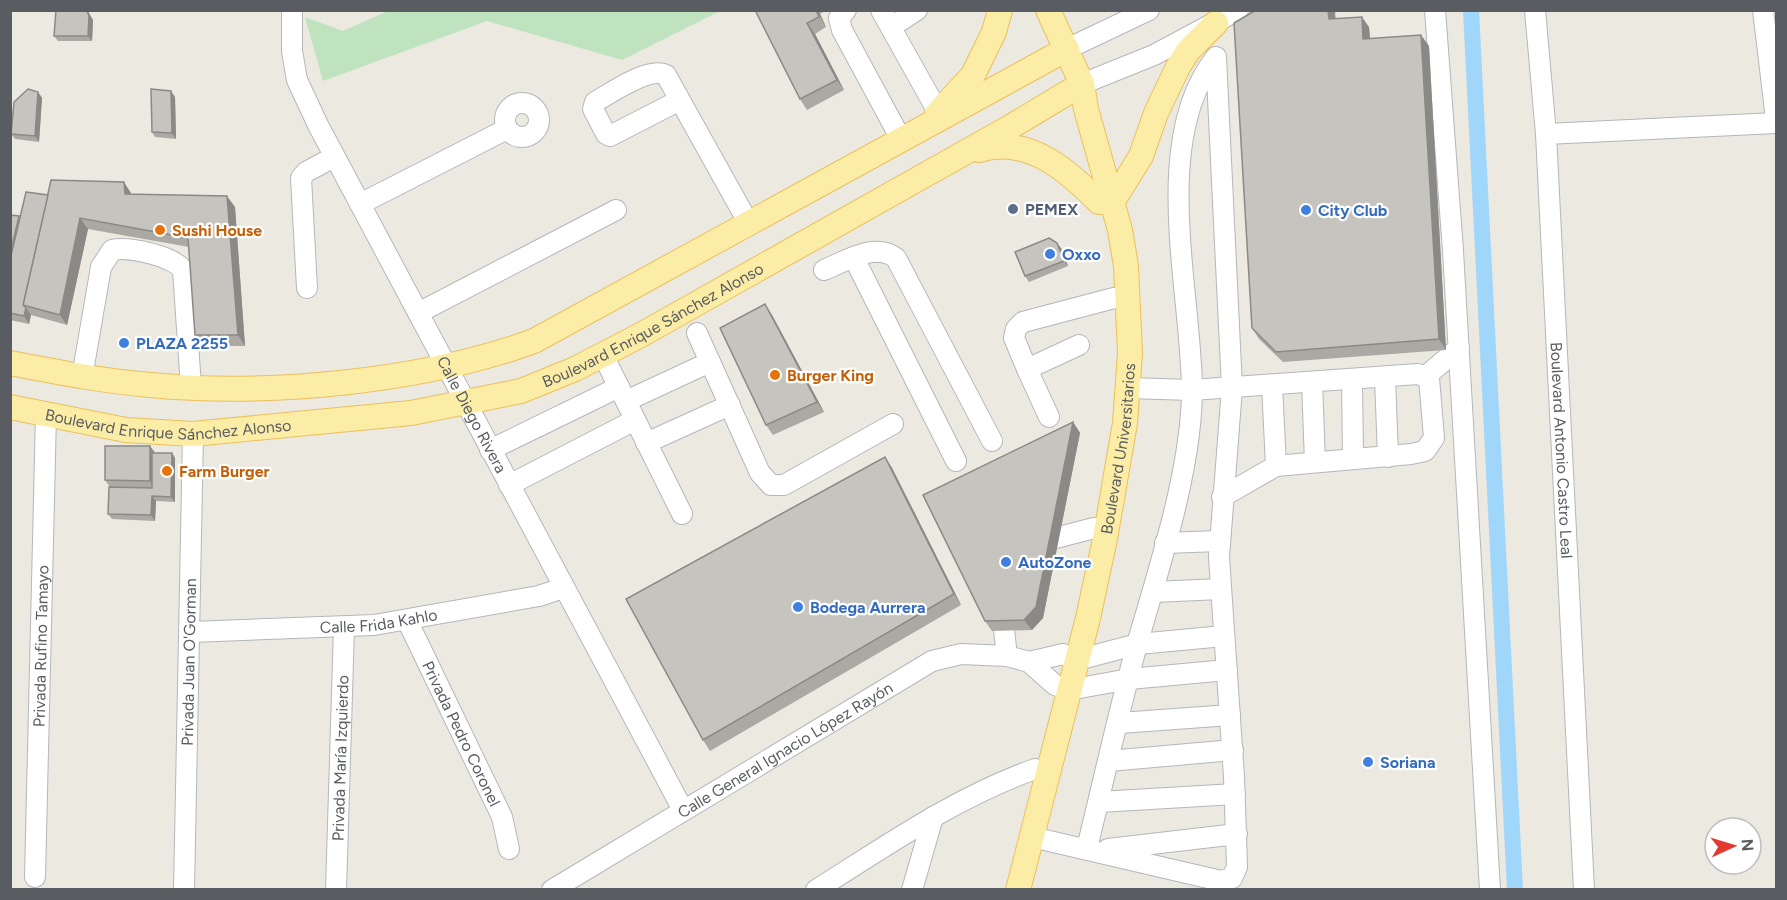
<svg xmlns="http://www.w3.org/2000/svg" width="1787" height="900" viewBox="0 0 1787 900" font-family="Figtree,sans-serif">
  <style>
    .green { fill: #bee3be }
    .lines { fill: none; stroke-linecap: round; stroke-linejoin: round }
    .canal { stroke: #a1d6fb; stroke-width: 16 }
    .minor-casing { stroke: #b3b7bb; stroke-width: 22 }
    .major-casing { stroke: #ebc05b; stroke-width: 26 }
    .minor { stroke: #fff; stroke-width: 20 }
    .major { stroke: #fbeca6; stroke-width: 24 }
    .wall { fill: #aaa9a3 }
    .shaded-wall { fill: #8b8985 }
    .building { fill: #c6c4be; stroke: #8b8985; stroke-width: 1.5 }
    .service-dot { fill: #5c6f8a; stroke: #fff; stroke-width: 2 }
    .shop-dot { fill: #3f7fe0; stroke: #fff; stroke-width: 2 }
    .food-dot { fill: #e8710a; stroke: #fff; stroke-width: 2 }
    .labels { text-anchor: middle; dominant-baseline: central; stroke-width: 4.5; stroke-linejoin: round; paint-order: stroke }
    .service-label { font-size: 16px; font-weight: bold; fill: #4e5e75; stroke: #fff; text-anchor: start }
    .shop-label { font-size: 16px; font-weight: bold; fill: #366cbe; stroke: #fff; text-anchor: start }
    .food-label { font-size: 16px; font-weight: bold; fill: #c56008; stroke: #fff; text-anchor: start }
    .street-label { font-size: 16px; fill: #595d61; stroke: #fff }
  </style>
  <rect width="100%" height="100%" fill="#ece9e1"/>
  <path class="green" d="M 388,11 L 388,10 L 720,11 L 622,60 L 487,21 L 323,81 L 305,17 L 343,31 Z"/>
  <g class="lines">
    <path class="canal" d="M 1471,10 L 1515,890"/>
    <defs>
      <g id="minor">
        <path id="s1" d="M 292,10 L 292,51 L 297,80 L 318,125 L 683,810"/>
        <path d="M 846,10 L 839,18 L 842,30 L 902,141"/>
        <path d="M 881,10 L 938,112"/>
        <path d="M 1435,10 L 1453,251 L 1490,890"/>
        <path id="s2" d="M 1535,10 L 1546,134 L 1584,890"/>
        <path d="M 1763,10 L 1776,119"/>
        <path d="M 891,27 L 917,10"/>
        <path d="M 1067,49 L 1149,10"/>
        <path d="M 1082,84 L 1154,55 L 1238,10"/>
        <path d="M 680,100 L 610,136 L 606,134 L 593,109 L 595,102 C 611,93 649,66 666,75 L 749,224"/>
        <circle cx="522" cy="120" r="17"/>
        <path d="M 1546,134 L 1776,123"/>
        <path d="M 360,204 L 507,129"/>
        <path d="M 854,258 L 956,461"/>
        <path d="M 824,270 C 846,261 874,242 896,258 L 992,441"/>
        <path d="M 307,288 L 301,178 L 306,172 L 334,157"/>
        <path d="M 418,313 L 616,210"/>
        <path d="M 697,333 L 760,473 L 771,485 L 784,485 L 893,424"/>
        <path d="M 1079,345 L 1027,369 L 1014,338 L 1016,329 L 1023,322 L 1114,298"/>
        <path d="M 603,355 L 682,514"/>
        <path d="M 1027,369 L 1049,417"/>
        <path d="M 1426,376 L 1459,348"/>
        <path d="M 82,377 L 101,267 L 112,250 C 128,246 174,256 183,270 L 191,387"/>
        <path d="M 1385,378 L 1388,457"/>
        <path d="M 1352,380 L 1353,458"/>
        <path d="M 1312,382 L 1315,462"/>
        <path d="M 1272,385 L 1276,466"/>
        <path d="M 1128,388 L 1192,390 L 1418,374 L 1429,378 L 1434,438 L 1425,451 L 1411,454 L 1276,466 L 1222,497"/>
        <path d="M 626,401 L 710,362"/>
        <path d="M 646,443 L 730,405"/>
        <path d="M 490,450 L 619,387"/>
        <path d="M 509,485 L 635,420"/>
        <path d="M 1036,543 L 1094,528"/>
        <path d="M 1165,543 L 1219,541"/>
        <path d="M 1153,592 L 1221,589"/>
        <path d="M 1001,604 L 1007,656"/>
        <path id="s3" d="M 407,620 L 502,817 L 509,849"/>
        <path id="s4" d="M 191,632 L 374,625 L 539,596 L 563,588"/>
        <path d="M 1029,662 L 1063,654 L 1077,660 L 1138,644 L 1224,636"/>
        <path d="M 1120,723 L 1230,715"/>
        <path d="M 1109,761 L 1233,750"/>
        <path d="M 1099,802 L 1235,794"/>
        <path d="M 1032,837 L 1221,881 L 1232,878 L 1237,867 L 1234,777 L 1219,557 L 1232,388 L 1216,57 C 1150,140 1191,289 1192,389 C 1192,467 1160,565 1138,641 C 1119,710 1104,779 1087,848"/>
        <path d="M 1108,849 L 1237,834"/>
        <path id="s5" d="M 35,877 L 46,415"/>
        <path id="s6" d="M 184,890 L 193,434"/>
        <path id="s7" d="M 336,890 L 344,628"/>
        <path id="s8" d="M 552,890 L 932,661 L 961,654 L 1007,656 L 1029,662 L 1055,685 L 1069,690 L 1129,679 L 1227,670"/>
        <path d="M 816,890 C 886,846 956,797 1035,769"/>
        <path d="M 912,890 L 933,817"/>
      </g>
      <g id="major">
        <path d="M 937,114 L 973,75 L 994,32 L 1000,10"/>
        <path d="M 979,150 C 1028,135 1067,170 1099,202"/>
        <path d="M 1113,201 L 1141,156 L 1156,113 L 1178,67 L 1188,51 L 1216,23"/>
        <path d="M 10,363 C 57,372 103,381 150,385 C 269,396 422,382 534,341 L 1067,49"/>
        <path id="s9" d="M 10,407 L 126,430 L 193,434 L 411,413 L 521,391 L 575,369 L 639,336 L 1012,126 L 1082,84"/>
        <path id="s10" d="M 1018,890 L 1088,618 L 1105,539 L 1125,423 L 1130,353 L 1126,266 L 1120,230 L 1086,109 L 1082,84 L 1048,10"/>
      </g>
    </defs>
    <use href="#minor" class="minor-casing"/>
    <use href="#major" class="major-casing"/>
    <use href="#minor" class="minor"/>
    <use href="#major" class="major"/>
  </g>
  <g class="wall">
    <path d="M 87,10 L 93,20 L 92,41 L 58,41 L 54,36 Z"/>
    <path d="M 755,10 L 826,10 L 820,14 L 826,27 L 815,34 L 844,90 L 807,110 L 800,99 Z"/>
    <path d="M 1256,10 L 1335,10 L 1335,18 L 1369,27 L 1370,39 L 1429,46 L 1446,350 L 1283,362 L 1259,339 L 1252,328 Z"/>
    <path d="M 38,92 L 42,98 L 39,142 L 15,139 L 11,134 Z"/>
    <path d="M 175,97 L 176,139 L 155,137 L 152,132 Z"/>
    <path d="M 131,193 L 131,194 L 235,207 L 245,346 L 202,346 L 195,335 L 189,247 L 88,229 L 67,325 L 31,315 L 29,324 L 10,320 L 10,215 L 20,217 Z"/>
    <path d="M 1061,248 L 1068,266 L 1029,282 L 1025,276 Z"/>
    <path d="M 772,315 L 824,412 L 773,435 L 766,425 Z"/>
    <path d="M 1073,422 L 1080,433 L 1043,618 L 1032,630 L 992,631 L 985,621 Z"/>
    <path d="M 155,453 L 172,453 L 175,458 L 175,502 L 156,501 L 155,521 L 112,519 L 108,514 L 110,487 L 105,480 Z"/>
    <path d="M 885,457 L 892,468 L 961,605 L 710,751 L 703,740 Z"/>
  </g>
  <g class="shaded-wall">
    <path d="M 87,10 L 93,20 L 92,41 L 88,36 Z"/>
    <path d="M 816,10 L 817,10 L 820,14 L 826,27 Z"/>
    <path d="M 1328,10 L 1335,10 L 1336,29 L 1329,19 Z"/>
    <path d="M 1362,17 L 1369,27 L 1371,50 L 1363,39 Z"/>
    <path d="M 807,23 L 815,34 L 844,90 L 837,80 Z"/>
    <path d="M 1421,35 L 1429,46 L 1446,350 L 1439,339 Z"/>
    <path d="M 171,91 L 175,97 L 176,139 L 172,133 Z"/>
    <path d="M 38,92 L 42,98 L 39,142 L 35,136 Z"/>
    <path d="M 124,182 L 131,193 L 132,205 L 125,194 Z"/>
    <path d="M 227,196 L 235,207 L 245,346 L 238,335 Z"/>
    <path d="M 80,218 L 88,229 L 67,325 L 60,315 Z"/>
    <path d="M 1057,243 L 1061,248 L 1068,266 L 1064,261 Z"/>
    <path d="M 765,304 L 772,315 L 824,412 L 817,402 Z"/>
    <path d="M 26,308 L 31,315 L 29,324 L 24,316 Z"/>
    <path d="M 1073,422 L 1080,433 L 1043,618 L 1032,630 L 1024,620 Z"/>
    <path d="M 150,446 L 156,454 L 156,489 L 150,481 Z"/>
    <path d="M 172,453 L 175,458 L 175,502 L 171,497 Z"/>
    <path d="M 885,457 L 892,468 L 961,605 L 954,594 Z"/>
    <path d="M 152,496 L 156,501 L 155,521 L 151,515 Z"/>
  </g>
  <g class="building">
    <path d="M 56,10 L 86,10 L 89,15 L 88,36 L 54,36 Z"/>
    <path d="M 755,10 L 816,10 L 819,17 L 807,23 L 837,80 L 800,99 Z"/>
    <path d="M 1256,10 L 1328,10 L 1329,19 L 1362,17 L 1363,39 L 1421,35 L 1439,339 L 1276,352 L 1252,328 L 1234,23 Z"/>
    <path d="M 28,89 L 38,92 L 35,136 L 11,134 L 14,102 Z"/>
    <path d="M 151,89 L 171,91 L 172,133 L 152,132 Z"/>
    <path d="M 51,180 L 124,182 L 125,194 L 227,196 L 238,335 L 195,335 L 188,238 L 80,218 L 60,315 L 23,305 Z"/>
    <path d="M 26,192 L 48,195 L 23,305 L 26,308 L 24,316 L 10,313 L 10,260 Z"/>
    <path d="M 10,215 L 19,216 L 10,255 Z"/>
    <path d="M 1049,238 L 1057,243 L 1064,261 L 1025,276 L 1015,252 Z"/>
    <path d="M 765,304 L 817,402 L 766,425 L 720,328 Z"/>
    <path d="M 1073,422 L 1036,607 L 1024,620 L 985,621 L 923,495 Z"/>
    <path d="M 105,446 L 150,446 L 150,481 L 105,480 Z"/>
    <path d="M 152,453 L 172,453 L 171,497 L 152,496 L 151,515 L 108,514 L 109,487 L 152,488 Z"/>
    <path d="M 885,457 L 954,594 L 703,740 L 626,599 Z"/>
  </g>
  <circle class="service-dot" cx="1013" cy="209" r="6"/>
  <g class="shop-dot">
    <circle cx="1306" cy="210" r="6"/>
    <circle cx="1050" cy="254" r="6"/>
    <circle cx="124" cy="343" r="6"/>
    <circle cx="1006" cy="562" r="6"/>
    <circle cx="798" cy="607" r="6"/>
    <circle cx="1368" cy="762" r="6"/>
  </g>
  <g class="food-dot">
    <circle cx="160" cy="230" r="6"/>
    <circle cx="775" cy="375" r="6"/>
    <circle cx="167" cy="471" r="6"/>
  </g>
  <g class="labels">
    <g class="service-label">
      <text x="1025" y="209">PEMEX</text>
    </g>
    <g class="shop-label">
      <text x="1318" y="210">City Club</text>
      <text x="1062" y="254">Oxxo</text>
      <text x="136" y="343">PLAZA 2255</text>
      <text x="1018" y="562">AutoZone</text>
      <text x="810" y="607">Bodega Aurrera</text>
      <text x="1380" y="762">Soriana</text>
    </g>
    <g class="food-label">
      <text x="172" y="230">Sushi House</text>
      <text x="787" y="375">Burger King</text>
      <text x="179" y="471">Farm Burger</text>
    </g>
    <g class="street-label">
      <text stroke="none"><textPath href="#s9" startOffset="664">Boulevard Enrique Sánchez Alonso</textPath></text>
      <text stroke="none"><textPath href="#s1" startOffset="448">Calle Diego Rivera</textPath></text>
      <text stroke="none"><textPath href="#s9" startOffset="160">Boulevard Enrique Sánchez Alonso</textPath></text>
      <text stroke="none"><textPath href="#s10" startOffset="453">Boulevard Universitarios</textPath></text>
      <text stroke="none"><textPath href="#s2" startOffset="441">Boulevard Antonio Castro Leal</textPath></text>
      <text stroke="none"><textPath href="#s4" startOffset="188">Calle Frida Kahlo</textPath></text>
      <text stroke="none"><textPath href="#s5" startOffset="231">Privada Rufino Tamayo</textPath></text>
      <text stroke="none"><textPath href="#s6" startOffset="228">Privada Juan O'Gorman</textPath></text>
      <text stroke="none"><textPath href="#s3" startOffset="126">Privada Pedro Coronel</textPath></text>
      <text stroke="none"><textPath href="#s8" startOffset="272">Calle General Ignacio López Rayón</textPath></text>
      <text stroke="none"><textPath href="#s7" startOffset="132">Privada María Izquierdo</textPath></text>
    </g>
  </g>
  <rect width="1787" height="900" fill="none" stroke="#595d61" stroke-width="24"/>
  <g transform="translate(1733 846) rotate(86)"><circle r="28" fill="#ffffff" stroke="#bdbec0" stroke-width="1.5"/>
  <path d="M0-4.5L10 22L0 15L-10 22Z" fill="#e13b31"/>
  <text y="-9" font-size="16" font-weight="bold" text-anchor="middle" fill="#595d61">N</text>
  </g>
</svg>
